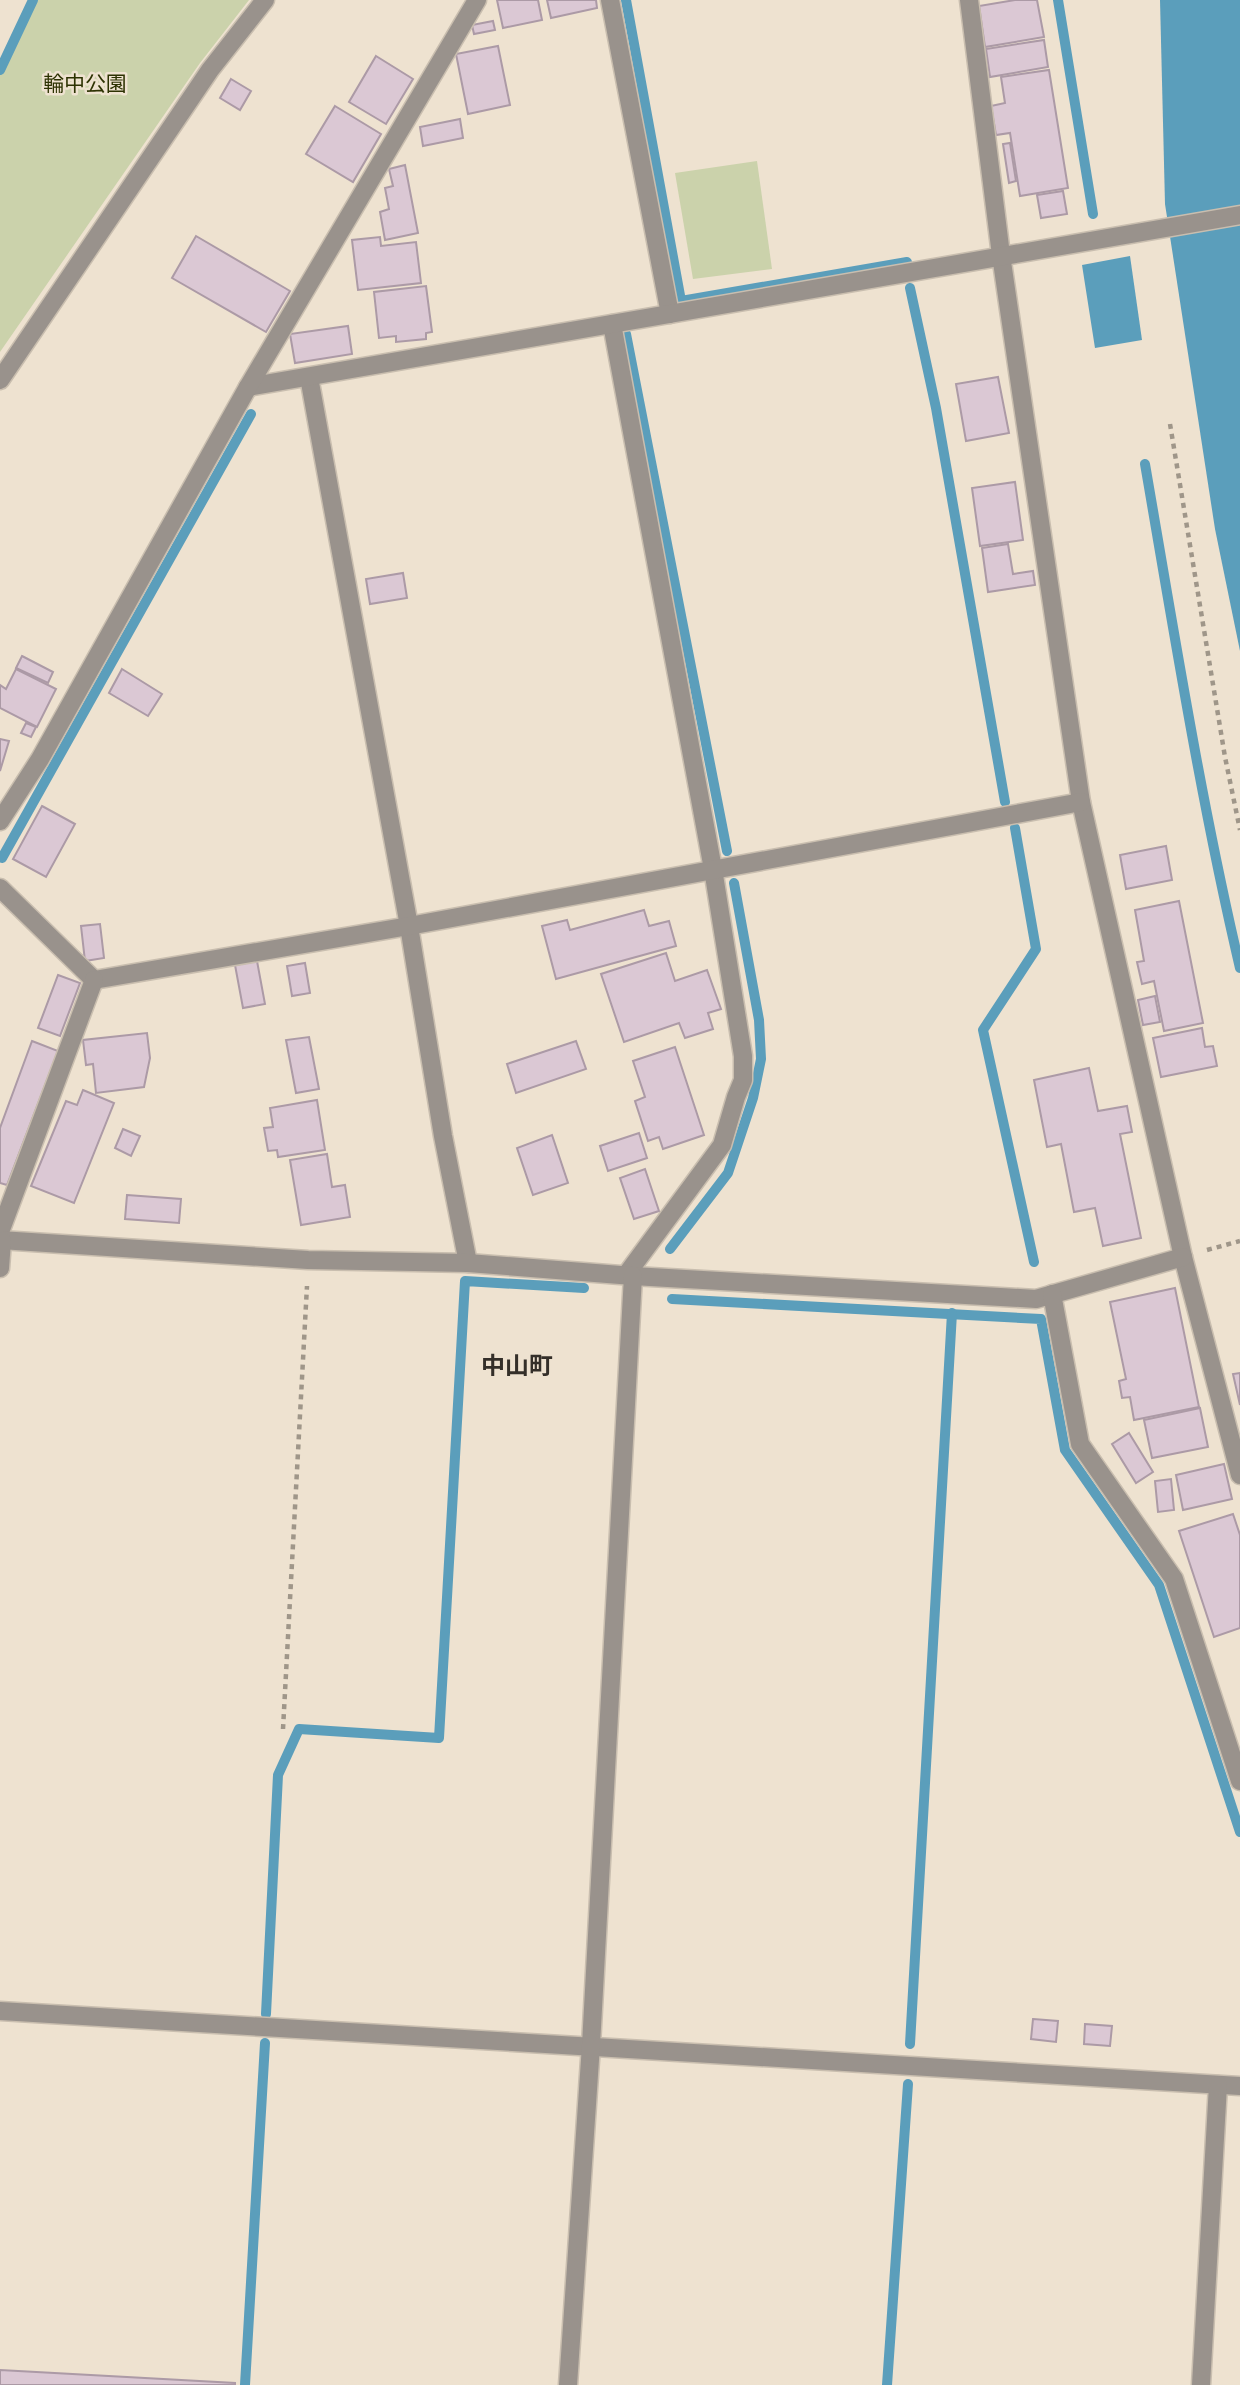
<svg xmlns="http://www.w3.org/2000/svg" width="1240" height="2385" viewBox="0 0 1240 2385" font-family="'Source Sans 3','Noto Sans JP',sans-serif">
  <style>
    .green { fill: #cbd2ab }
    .water { fill: #5b9ebb }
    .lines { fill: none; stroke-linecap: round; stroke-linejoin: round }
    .stream { stroke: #5b9ebb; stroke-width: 10 }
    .building { fill: #dbc8d4; stroke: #ac9aa6; stroke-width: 2 }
    .street-casing { stroke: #c9beaf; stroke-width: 21 }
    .path { stroke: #9f9689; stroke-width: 4.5; stroke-dasharray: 5 5; stroke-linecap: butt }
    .street { stroke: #99928c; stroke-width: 18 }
    .labels { text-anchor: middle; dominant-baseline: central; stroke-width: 5; stroke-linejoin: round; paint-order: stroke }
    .park-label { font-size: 21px; fill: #2d3202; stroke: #eee2d0 }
    .quarter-label { font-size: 24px; font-weight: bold; fill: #342f29; stroke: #eee2d0 }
  </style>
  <rect width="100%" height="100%" fill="#eee2d0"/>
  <g class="green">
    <path d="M 33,0 L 249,0 L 200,63 L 0,352 L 0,70 Z"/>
    <path d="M 757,161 L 772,269 L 693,279 L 675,173 Z"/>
  </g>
  <g class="water">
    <path d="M 1160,0 L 1240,0 L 1240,651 L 1215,529 L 1165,204 Z"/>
    <path d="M 1130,256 L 1142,340 L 1095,348 L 1082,265 Z"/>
  </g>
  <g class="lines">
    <g class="stream">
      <path d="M 626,0 L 681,301 L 907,262"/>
      <path d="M 1058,0 L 1093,214"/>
      <path d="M 0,70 L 33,0"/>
      <path d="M 910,288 L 936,408 L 1005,802"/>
      <path d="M 626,334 L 727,851"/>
      <path d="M 1145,464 C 1174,632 1201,802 1240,968"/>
      <path d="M 1015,828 L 1036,949 L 983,1030 L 1034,1262"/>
      <path d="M 2,858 L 251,414"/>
      <path d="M 670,1249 L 728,1173 L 753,1098 L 761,1059 L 759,1020 L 734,883"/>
      <path d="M 672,1299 L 1041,1319 L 1065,1450 L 1159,1585 L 1240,1832"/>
      <path d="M 266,2014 L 278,1775 L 299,1729 L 439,1738 L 465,1281 L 584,1288"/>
      <path d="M 910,2044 L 952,1313"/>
      <path d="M 245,2385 L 265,2043"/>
      <path d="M 887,2385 L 908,2084"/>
    </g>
  </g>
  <g class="building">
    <path d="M 497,0 L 538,0 L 542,20 L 503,28 Z"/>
    <path d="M 547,0 L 596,0 L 597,8 L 551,18 Z"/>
    <path d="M 1015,0 L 1037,0 L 1044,37 L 985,47 L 979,6 Z"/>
    <path d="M 493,21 L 495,30 L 474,34 L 472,25 Z"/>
    <path d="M 1044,40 L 1048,67 L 990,77 L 986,49 Z"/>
    <path d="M 498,46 L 510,105 L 468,114 L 456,54 Z"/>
    <path d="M 376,56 L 413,79 L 386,124 L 349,102 Z"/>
    <path d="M 1049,70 L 1068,188 L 1020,196 L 1010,133 L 996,135 L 991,106 L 1005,103 L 1001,77 Z"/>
    <path d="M 231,79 L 251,91 L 240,110 L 220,98 Z"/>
    <path d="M 335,106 L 381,134 L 353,182 L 306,154 Z"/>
    <path d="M 460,119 L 463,138 L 423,146 L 420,127 Z"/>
    <path d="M 1010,143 L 1016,181 L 1009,183 L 1003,144 Z"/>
    <path d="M 405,165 L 418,233 L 385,240 L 380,212 L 389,209 L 385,188 L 393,186 L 389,169 Z"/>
    <path d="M 1063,191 L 1067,214 L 1041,218 L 1037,195 Z"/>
    <path d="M 196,236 L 290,291 L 266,332 L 172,278 Z"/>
    <path d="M 380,237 L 381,246 L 416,242 L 421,283 L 358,290 L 352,240 Z"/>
    <path d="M 426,286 L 432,332 L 426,333 L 426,339 L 396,342 L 396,336 L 379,338 L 374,292 Z"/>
    <path d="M 348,326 L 352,354 L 295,363 L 290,334 Z"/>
    <path d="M 998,377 L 1009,433 L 966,441 L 956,384 Z"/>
    <path d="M 1015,482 L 1023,540 L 980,546 L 972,488 Z"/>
    <path d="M 1008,544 L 1013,574 L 1033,571 L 1035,585 L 988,592 L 982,548 Z"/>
    <path d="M 403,573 L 407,598 L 370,604 L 366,579 Z"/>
    <path d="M 22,656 L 53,672 L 48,683 L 16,668 Z"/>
    <path d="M 16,669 L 56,689 L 37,727 L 0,708 L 0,685 L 6,689 Z"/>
    <path d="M 122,669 L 162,694 L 148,716 L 109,693 Z"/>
    <path d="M 26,723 L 36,727 L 31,737 L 21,733 Z"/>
    <path d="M 0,739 L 9,741 L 0,771 Z"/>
    <path d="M 42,806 L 75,824 L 46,877 L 13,859 Z"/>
    <path d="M 1166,846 L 1172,880 L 1126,889 L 1120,855 Z"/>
    <path d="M 1179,901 L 1203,1023 L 1164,1031 L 1154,981 L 1142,984 L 1137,962 L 1144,961 L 1135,910 Z"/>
    <path d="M 644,910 L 649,926 L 669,921 L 676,946 L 556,979 L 542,926 L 567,920 L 570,930 Z"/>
    <path d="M 100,924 L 104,958 L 85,961 L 81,926 Z"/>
    <path d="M 666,953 L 675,981 L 707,970 L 721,1009 L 708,1013 L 713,1029 L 685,1038 L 679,1023 L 624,1042 L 601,974 Z"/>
    <path d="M 257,961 L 265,1004 L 243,1008 L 235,965 Z"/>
    <path d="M 305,963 L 310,993 L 292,996 L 287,966 Z"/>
    <path d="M 58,975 L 80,983 L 60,1036 L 38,1028 Z"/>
    <path d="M 1155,996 L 1160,1022 L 1143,1025 L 1138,1000 Z"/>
    <path d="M 1202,1028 L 1205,1047 L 1213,1046 L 1217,1066 L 1161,1077 L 1153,1038 Z"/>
    <path d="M 147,1033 L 150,1058 L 144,1087 L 96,1093 L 93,1064 L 86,1065 L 83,1040 Z"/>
    <path d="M 309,1037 L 319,1089 L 296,1093 L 286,1040 Z"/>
    <path d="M 32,1041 L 58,1051 L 7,1185 L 0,1183 L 0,1128 Z"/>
    <path d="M 576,1041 L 586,1069 L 516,1093 L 507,1064 Z"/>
    <path d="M 675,1047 L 704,1135 L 663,1149 L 659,1137 L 648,1141 L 635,1101 L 645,1097 L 633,1061 Z"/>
    <path d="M 1089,1068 L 1098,1111 L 1127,1106 L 1132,1132 L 1120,1134 L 1141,1238 L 1103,1246 L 1095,1208 L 1074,1212 L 1061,1144 L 1047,1147 L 1034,1080 Z"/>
    <path d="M 83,1090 L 114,1103 L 74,1203 L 31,1186 L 66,1101 L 77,1105 Z"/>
    <path d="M 317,1100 L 325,1150 L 278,1157 L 277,1150 L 268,1151 L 264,1128 L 273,1127 L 270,1108 Z"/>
    <path d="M 123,1129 L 140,1136 L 131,1156 L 115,1148 Z"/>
    <path d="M 639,1133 L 647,1158 L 608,1171 L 600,1146 Z"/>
    <path d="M 552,1135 L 568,1183 L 533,1195 L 517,1148 Z"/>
    <path d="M 327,1154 L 332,1187 L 345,1185 L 350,1217 L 301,1225 L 290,1160 Z"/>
    <path d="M 645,1169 L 659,1211 L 634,1219 L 620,1178 Z"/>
    <path d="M 127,1195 L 181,1199 L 179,1223 L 125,1219 Z"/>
    <path d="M 1175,1288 L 1199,1407 L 1134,1420 L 1130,1397 L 1122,1398 L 1119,1381 L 1126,1379 L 1110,1302 Z"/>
    <path d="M 1240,1373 L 1240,1405 L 1233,1374 Z"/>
    <path d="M 1200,1408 L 1208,1447 L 1152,1458 L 1144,1420 Z"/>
    <path d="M 1129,1433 L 1153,1472 L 1136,1483 L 1112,1444 Z"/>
    <path d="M 1224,1464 L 1232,1499 L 1183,1510 L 1176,1475 Z"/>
    <path d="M 1171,1479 L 1174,1510 L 1158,1512 L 1155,1481 Z"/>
    <path d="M 1233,1514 L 1240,1535 L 1240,1628 L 1214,1637 L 1179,1531 Z"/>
    <path d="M 1033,2019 L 1058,2021 L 1056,2042 L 1031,2039 Z"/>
    <path d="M 1085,2024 L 1112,2026 L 1110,2046 L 1084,2044 Z"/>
    <path d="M 0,2370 L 235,2383 L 235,2385 L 0,2385 Z"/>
  </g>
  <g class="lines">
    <defs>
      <g id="street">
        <path d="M 610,0 L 670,314"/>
        <path d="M 969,0 L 1001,255 L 1081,802 L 1183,1257 L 1240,1475"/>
        <path d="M 612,324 L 713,869 L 743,1056 L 743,1080 L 736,1097 L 722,1145 L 626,1275"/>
        <path d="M 309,377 L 409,926 L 443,1136 L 468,1263"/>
        <path d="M 0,380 L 210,70 L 265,0"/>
        <path d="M 248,387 L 1240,215"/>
        <path d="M 0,821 L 40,759 L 248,387 L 477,0"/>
        <path d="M 0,888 L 94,980"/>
        <path d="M 94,980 L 409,926 L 1081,802"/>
        <path d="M 0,1232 L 94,980"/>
        <path d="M 0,1240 L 308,1260 L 468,1263 L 633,1276 L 1036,1299 L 1183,1257"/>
        <path d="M 0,1268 L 2,1241"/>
        <path d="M 1052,1294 L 1080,1444 L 1174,1579 L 1240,1781"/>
        <path d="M 0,2011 L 1240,2086"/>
        <path d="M 568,2385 L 591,2045 L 633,1276"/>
        <path d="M 1201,2385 L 1218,2085"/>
      </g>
    </defs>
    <use href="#street" class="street-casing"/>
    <g class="path">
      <path d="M 1170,424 L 1225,757 L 1240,830"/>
      <path d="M 1207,1250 L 1240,1241"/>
      <path d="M 283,1729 L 307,1286"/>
    </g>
    <use href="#street" class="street"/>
  </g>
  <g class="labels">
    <g class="park-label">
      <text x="85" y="84">輪中公園</text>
    </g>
    <g class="quarter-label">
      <text x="517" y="1366">中山町</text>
    </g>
  </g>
</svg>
